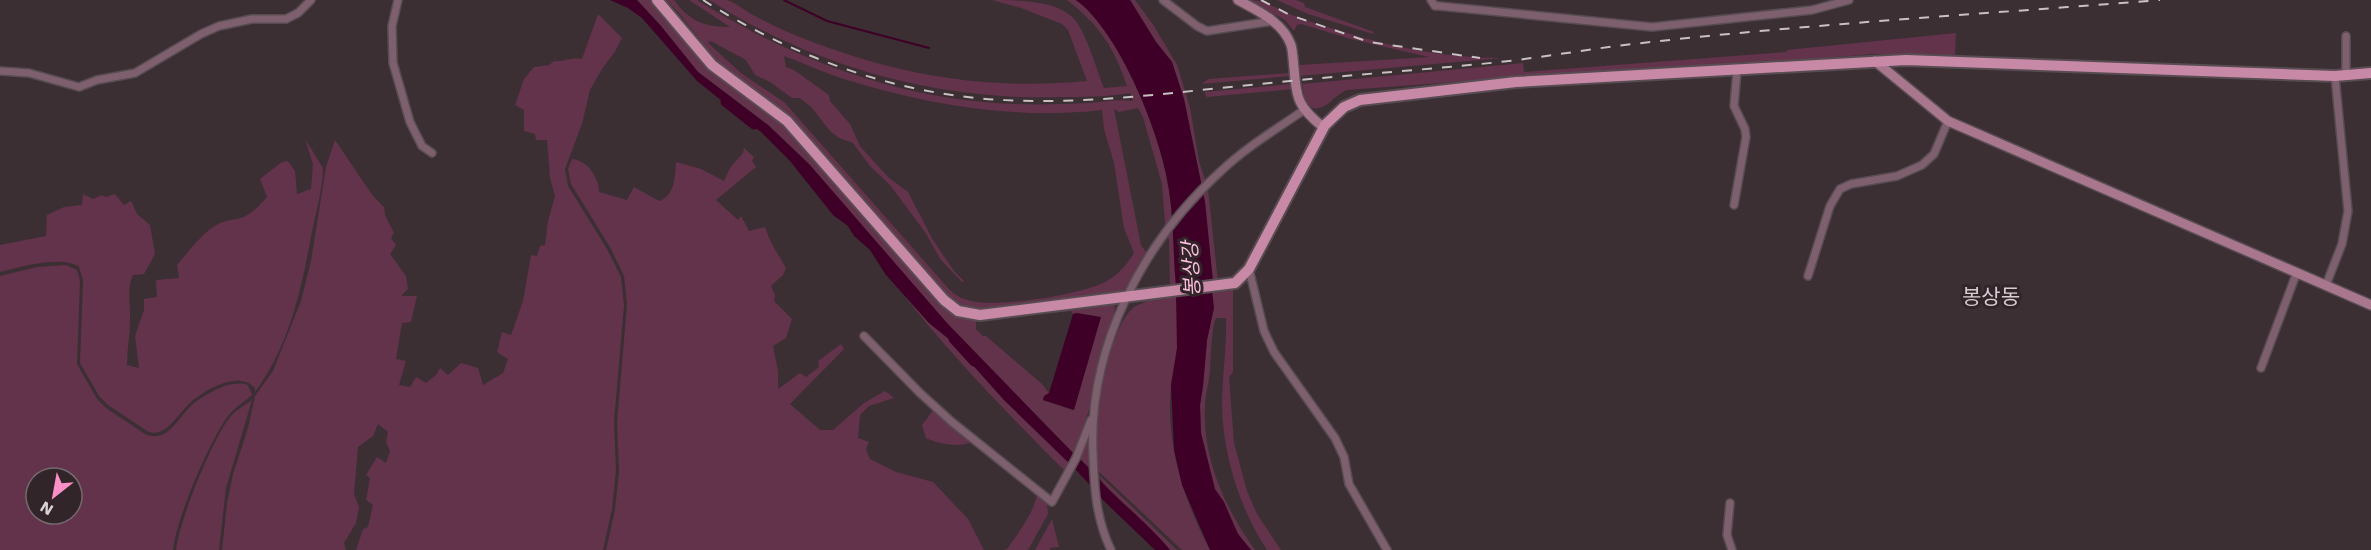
<svg xmlns="http://www.w3.org/2000/svg" width="2371" height="550" viewBox="0 0 2371 550" font-family="'Work Sans','Noto Sans KR',sans-serif">
  <style>
    .green { fill: #63324b; fill-rule: evenodd }
    .water { fill: #3e0026 }
    .lines { fill: none; stroke-linecap: round; stroke-linejoin: round }
    .stream { stroke: #3e0026; stroke-width: 2 }
    .canal { stroke: #3e0026; stroke-width: 9 }
    .street-casing { stroke: #574c51; stroke-width: 10 }
    .secondary-casing { stroke: #574c51; stroke-width: 12 }
    .primary-casing { stroke: #574c51; stroke-width: 14 }
    .street { stroke: #7e5f6e; stroke-width: 7 }
    .secondary { stroke: #a8778e; stroke-width: 9 }
    .primary { stroke: #c889a7; stroke-width: 10 }
    .rail { stroke: #c8c0c3; stroke-width: 2; stroke-dasharray: 10 10; stroke-linecap: butt }
    .labels { text-anchor: middle; dominant-baseline: central; stroke-width: 6; stroke-linejoin: round; paint-order: stroke }
    .water-label { font-size: 20px; font-style: italic; fill: #fbbedb; stroke: #31252a }
    .quarter-label { font-size: 21px; fill: #dbccd3; stroke: #31252a }
  </style>
  <rect width="100%" height="100%" fill="#3b2f34"/>
  <g class="green">
    <path d="M 637,0 L 650,0 L 704,64 L 777,116 L 956,314 L 1115,304 L 1114,317 L 1090,407 L 1074,454 L 947,324 L 809,164 L 768,125 L 698,72 L 661,26 ZM 1071,311 L 1073,314 L 1077,313 L 1073,410 L 1043,400 L 1049,393 L 1042,384 L 986,336 L 983,336 L 976,329 L 976,320 Z"/>
    <path d="M 666,0 L 674,0 C 689,21 704,27 730,27 L 689,0 L 697,0 C 793,60 901,100 1015,104 C 1039,105 1064,104 1088,103 C 1103,102 1118,99 1133,101 L 1130,93 C 1107,97 1084,97 1061,97 C 936,101 815,67 709,0 C 714,0 722,0 727,0 C 737,3 746,12 755,16 C 775,27 796,36 818,44 C 907,77 992,90 1087,81 L 1068,30 L 1062,24 L 1021,8 L 992,0 C 1016,0 1059,0 1075,20 C 1088,37 1096,68 1104,88 L 1127,86 C 1114,47 1100,26 1067,0 L 1076,0 C 1120,32 1162,137 1169,190 C 1174,222 1173,255 1176,287 L 1170,288 L 1169,239 L 1166,237 L 1162,184 L 1143,117 L 1138,108 L 1119,112 L 1114,109 L 1141,245 L 1147,253 L 1125,292 L 983,311 C 967,309 957,303 945,293 L 791,118 C 770,98 745,86 724,67 C 702,47 688,20 666,0 ZM 711,41 L 746,60 L 755,75 L 770,82 L 792,98 L 800,98 L 812,108 L 830,131 L 839,138 L 853,143 L 870,166 L 890,185 L 925,232 L 941,260 L 962,282 L 964,281 L 954,271 L 933,240 L 908,192 L 888,177 L 860,146 L 850,124 L 830,101 L 829,95 L 794,70 L 786,67 L 784,56 C 804,63 824,73 844,79 C 928,105 1014,120 1102,110 L 1104,129 L 1114,163 L 1124,228 L 1134,253 C 1126,266 1118,275 1105,282 C 1080,295 1004,306 977,302 C 965,300 956,297 948,288 L 785,103 L 741,73 L 708,43 Z"/>
    <path d="M 1130,0 L 1135,0 L 1154,26 L 1177,65 L 1190,107 L 1199,161 L 1208,189 L 1218,282 L 1213,282 L 1205,202 L 1184,99 L 1172,62 L 1156,42 Z"/>
    <path d="M 1249,0 C 1265,0 1277,9 1292,15 C 1304,20 1318,24 1331,28 C 1386,46 1443,58 1502,58 L 1299,76 L 1300,65 L 1429,57 L 1351,39 L 1301,24 L 1297,25 L 1294,31 L 1285,20 Z"/>
    <path d="M 1277,0 L 1296,0 L 1304,3 L 1305,7 L 1374,32 L 1373,34 L 1308,14 Z"/>
    <path d="M 598,14 L 622,38 L 614,53 L 602,69 L 590,90 L 582,124 L 565,169 L 568,186 L 607,249 L 621,277 L 624,305 L 614,422 L 616,471 L 612,509 L 603,550 L 356,550 L 363,529 L 368,527 L 373,505 L 366,500 L 370,478 L 366,475 L 377,457 L 386,463 L 390,451 L 386,442 L 388,432 L 378,424 L 373,436 L 358,447 L 354,494 L 359,507 L 356,523 L 344,543 L 346,550 L 222,550 L 227,503 L 233,474 L 248,428 L 255,396 L 273,371 L 301,301 L 311,261 L 326,167 L 335,140 L 373,196 L 384,207 L 385,215 L 394,233 L 391,238 L 396,245 L 390,254 L 406,276 L 408,289 L 401,296 L 417,296 L 411,322 L 402,323 L 396,359 L 406,361 L 399,385 L 410,387 L 416,377 L 426,383 L 436,375 L 440,368 L 448,375 L 461,363 L 478,368 L 483,385 L 503,373 L 508,359 L 497,352 L 502,332 L 511,335 L 523,301 L 531,255 L 537,256 L 540,246 L 545,245 L 548,221 L 555,196 L 550,178 L 547,140 L 536,140 L 535,134 L 524,131 L 524,110 L 515,105 L 524,79 L 534,67 L 549,65 L 554,61 C 565,62 571,57 582,59 Z"/>
    <path d="M 1956,33 L 1955,55 L 1873,54 L 1662,71 L 1524,77 L 1347,90 C 1333,95 1322,118 1306,104 L 1302,84 L 1523,63 L 1524,72 L 1786,52 L 1787,50 Z"/>
    <path d="M 1291,73 L 1290,76 L 1202,84 L 1208,79 Z"/>
    <path d="M 1291,84 L 1293,89 L 1207,97 L 1204,92 Z"/>
    <path d="M 305,139 L 323,168 C 323,188 315,216 311,237 C 301,291 289,346 255,392 L 255,388 C 239,370 206,389 191,402 C 182,410 175,422 165,429 C 159,433 153,434 147,431 L 108,405 L 99,396 L 80,363 L 83,280 L 79,267 C 62,255 20,267 0,272 L 0,245 L 46,236 L 47,215 L 64,207 L 82,205 L 83,194 L 93,199 L 102,195 L 106,197 L 115,194 L 124,205 L 131,201 L 137,214 L 150,225 L 155,254 L 144,274 L 133,275 C 127,288 130,299 130,312 C 131,330 127,347 127,365 L 139,368 L 135,336 L 144,310 L 144,299 L 157,297 L 156,280 L 179,278 L 177,265 C 189,251 202,233 218,224 C 225,220 234,220 241,218 C 252,214 260,205 267,197 L 260,179 L 282,162 L 288,161 L 295,171 L 297,194 L 311,189 L 313,164 Z"/>
    <path d="M 744,148 L 754,157 L 752,161 L 756,167 L 716,200 L 738,220 L 741,216 L 749,231 L 765,227 C 770,243 778,254 786,268 L 783,275 L 771,286 L 775,295 L 774,301 L 792,319 L 786,338 L 773,346 L 778,371 L 778,389 L 800,373 L 806,377 L 819,367 L 818,361 L 841,344 L 844,349 L 790,404 L 820,430 L 833,430 L 864,403 L 885,391 L 894,398 L 869,406 L 860,415 L 858,438 L 869,442 L 866,449 L 870,459 L 896,472 L 933,482 L 968,519 L 984,550 L 606,550 L 615,510 L 619,471 L 617,422 L 627,305 L 624,276 L 610,247 L 571,184 L 568,169 L 572,159 C 587,160 599,177 599,192 L 627,200 L 634,187 L 659,201 C 675,196 675,176 676,162 L 701,169 L 724,181 L 730,168 L 743,153 Z"/>
    <path d="M 66,265 L 77,270 L 80,280 L 77,364 L 97,399 L 106,408 L 145,434 C 152,437 157,437 164,434 C 176,427 183,412 194,403 C 208,393 231,379 248,385 L 252,395 C 245,401 234,408 228,416 C 209,442 176,519 173,550 L 0,550 L 0,276 L 37,267 ZM 36,478 L 72,478 L 72,514 L 36,514 Z"/>
    <path d="M 1233,288 L 1233,372 L 1229,377 L 1234,443 L 1247,491 L 1257,514 L 1281,550 L 1267,550 C 1240,509 1223,456 1222,406 C 1222,377 1227,347 1226,318 L 1216,318 L 1214,324 C 1211,340 1211,355 1210,370 C 1209,383 1205,395 1205,407 C 1202,458 1226,510 1255,550 L 1251,550 L 1238,534 L 1214,489 L 1201,433 L 1200,405 L 1203,386 L 1207,340 L 1212,316 L 1212,290 Z"/>
    <path d="M 902,293 L 929,323 L 965,352 L 971,363 L 1004,400 L 1070,464 L 1066,472 C 1009,415 952,357 902,293 Z"/>
    <path d="M 1176,294 C 1179,318 1179,344 1175,368 C 1174,374 1172,380 1171,386 C 1165,443 1184,501 1210,550 L 1182,550 L 1096,469 C 1097,450 1096,431 1098,413 C 1100,389 1114,323 1133,308 C 1140,302 1168,295 1176,294 Z"/>
    <path d="M 252,400 L 226,488 L 219,550 L 176,550 C 179,521 212,440 230,417 C 236,410 245,405 252,400 Z"/>
    <path d="M 934,409 L 972,442 C 960,448 938,444 926,438 L 922,425 Z"/>
    <path d="M 1090,436 L 1093,472 L 1079,458 L 1087,437 Z"/>
    <path d="M 1099,475 L 1177,550 L 1170,550 C 1156,531 1104,494 1099,475 Z"/>
    <path d="M 1037,493 L 1047,502 L 1048,514 L 1028,550 L 1004,550 L 1007,549 C 1017,535 1036,510 1037,493 Z"/>
    <path d="M 1052,519 L 1059,547 L 1050,548 L 1050,550 L 1035,550 Z"/>
  </g>
  <g class="water">
    <path d="M 610,0 L 637,0 L 661,26 L 698,72 L 768,125 L 809,164 L 947,323 L 1074,454 L 1070,464 L 1004,400 L 971,363 L 965,352 L 929,323 L 886,275 L 870,250 L 854,236 L 848,226 L 833,215 L 790,161 L 761,132 L 697,81 L 642,18 L 628,8 Z"/>
    <path d="M 1076,0 L 1130,0 L 1156,42 L 1172,62 L 1184,99 L 1205,202 L 1213,282 L 1176,287 C 1173,255 1174,222 1169,190 C 1162,137 1120,32 1076,0 Z"/>
    <path d="M 1212,290 L 1214,308 L 1207,340 L 1203,386 L 1200,405 L 1201,433 L 1215,489 L 1224,502 L 1238,534 L 1251,550 L 1210,550 L 1182,485 L 1174,450 L 1171,385 L 1177,348 L 1176,294 Z"/>
    <path d="M 1077,313 L 1101,317 L 1074,410 L 1043,400 L 1044,396 L 1049,393 L 1073,314 Z"/>
    <path d="M 1079,458 L 1093,472 L 1092,487 L 1074,468 Z"/>
    <path d="M 1100,480 C 1122,504 1150,525 1170,550 L 1155,550 L 1106,503 L 1100,497 Z"/>
  </g>
  <g class="lines">
    <path class="stream" d="M 784,0 L 827,21 L 929,48"/>
    <g class="canal">
      <path d="M 725,102 L 754,125"/>
      <path d="M 953,339 L 974,362"/>
    </g>
    <defs>
      <g id="street">
        <path d="M 398,0 L 392,26 L 393,63 L 410,122 L 422,146 L 432,153"/>
        <path d="M 1163,0 L 1197,26 L 1207,31 L 1273,21"/>
        <path d="M 1431,0 L 1435,6 L 1439,6 L 1652,27 L 1812,10 L 1849,0"/>
        <path d="M 2346,36 L 2346,75"/>
        <path d="M 0,71 L 29,73 L 79,87 L 97,80 L 135,73 L 201,34 L 219,26 L 252,19 L 286,19 L 298,13 L 311,0"/>
        <path d="M 1734,205 L 1746,137 L 1745,129 L 1734,106 L 1737,71"/>
        <path d="M 1249,269 L 1264,331 L 1274,352 L 1335,438 L 1344,457 L 1349,484 L 1387,550"/>
        <path d="M 1808,276 L 1830,206 L 1840,189 L 1851,184 L 1897,176 L 1922,165 L 1934,154 L 1948,121"/>
        <path d="M 2326,285 L 2342,244 L 2348,211 L 2335,76"/>
        <path d="M 864,336 L 920,393 L 952,422 L 1052,502 L 1076,458 L 1091,420"/>
        <path d="M 2261,368 L 2297,272"/>
        <path d="M 1730,503 L 1727,535 L 1732,550"/>
        <path d="M 1111,550 C 1096,519 1094,487 1093,453 C 1088,347 1143,242 1220,172 C 1245,148 1275,130 1304,110"/>
      </g>
      <g id="secondary">
        <path d="M 1238,0 C 1258,11 1283,22 1291,45 C 1293,52 1293,60 1294,68 C 1296,99 1299,108 1323,127"/>
        <path d="M 1875,61 L 1948,121 L 2371,305"/>
      </g>
      <path id="primary" d="M 657,0 L 712,65 L 787,121 L 944,300 L 958,311 L 980,315 L 1235,283 L 1249,269 L 1325,125 L 1344,107 L 1360,100 L 1516,82 L 1906,60 L 2335,76 L 2371,73"/>
    </defs>
    <use href="#street" class="street-casing"/>
    <use href="#secondary" class="secondary-casing"/>
    <use href="#primary" class="primary-casing"/>
    <use href="#street" class="street"/>
    <use href="#secondary" class="secondary"/>
    <use href="#primary" class="primary"/>
    <g class="rail">
      <path d="M 703,0 C 793,57 897,95 1003,100 C 1092,105 1182,91 1270,83 C 1347,75 1424,70 1500,62 C 1545,57 1589,49 1633,44 C 1808,24 1984,14 2160,0"/>
      <path d="M 1261,0 L 1290,15 L 1369,42 L 1480,58"/>
    </g>
  </g>
  <g class="labels">
    <g class="water-label">
      <text transform="translate(1191 269) rotate(-93)">봉상강</text>
    </g>
    <g class="quarter-label">
      <text x="1991" y="296">봉상동</text>
    </g>
  </g>
  <g transform="translate(54 496) rotate(211)"><circle r="28" fill="#31252a" stroke="#746a6e" stroke-width="1.5"/>
  <path d="M0-4.5L10 22L0 15L-10 22Z" fill="#fb8fc6"/>
  <text y="-9" font-size="16" font-weight="bold" text-anchor="middle" fill="#d9d2d5">N</text>
  </g>
</svg>
